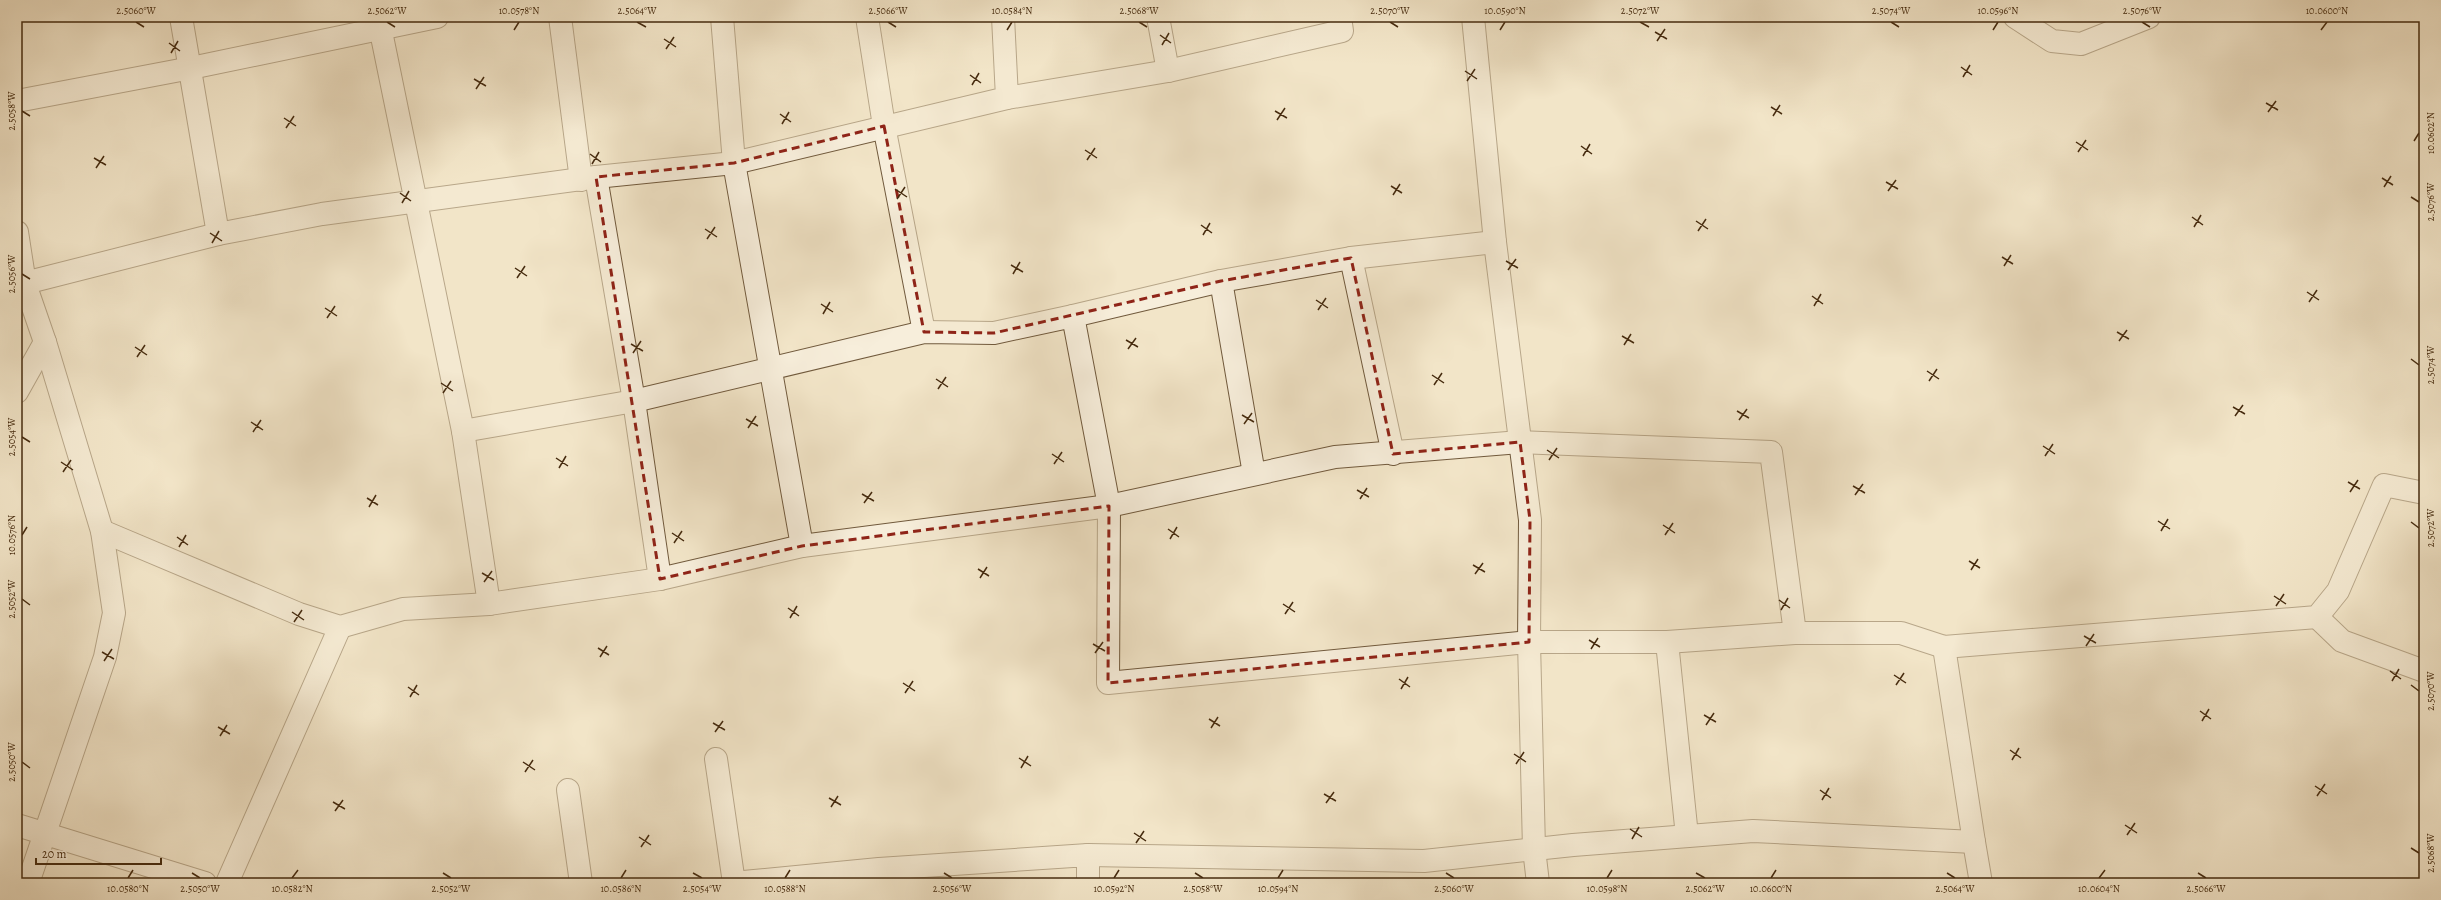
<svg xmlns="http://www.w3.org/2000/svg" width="2441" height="900" viewBox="0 0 2441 900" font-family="Alegreya,serif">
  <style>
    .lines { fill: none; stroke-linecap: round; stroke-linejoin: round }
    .street-casing { stroke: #715a3d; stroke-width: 24 }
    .street { stroke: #f7eedb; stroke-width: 22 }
    .marked { fill: none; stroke: #8f2418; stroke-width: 3; stroke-dasharray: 8 5; stroke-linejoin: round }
    .ticks { fill: none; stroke: #462b0f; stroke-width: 1.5 }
    .neatline { fill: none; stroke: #462b0f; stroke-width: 1.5 }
    .ticks-label { font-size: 10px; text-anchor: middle; fill: #462b0f }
  </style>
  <rect width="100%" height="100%" fill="#f2e5c8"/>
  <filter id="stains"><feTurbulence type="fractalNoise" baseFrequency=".005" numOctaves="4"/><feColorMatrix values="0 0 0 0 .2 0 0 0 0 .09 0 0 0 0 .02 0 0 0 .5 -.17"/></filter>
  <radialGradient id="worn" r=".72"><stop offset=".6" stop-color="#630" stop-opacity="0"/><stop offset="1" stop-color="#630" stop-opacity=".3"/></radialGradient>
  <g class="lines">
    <defs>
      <g id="street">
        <path d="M 181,17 L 218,234"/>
        <path d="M 378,17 L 463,431 L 489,604"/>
        <path d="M 560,17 L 581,180"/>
        <path d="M 722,17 L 734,163 L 802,546"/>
        <path d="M 867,17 L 884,126 L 924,332"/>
        <path d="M 1158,17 L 1168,71"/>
        <path d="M 1473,17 L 1495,242 L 1530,520 L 1529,642 L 1534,849 L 1538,883"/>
        <path d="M 2015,17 L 2052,41 L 2081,44 L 2149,17"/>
        <path d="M 1007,98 L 1168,71 L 1342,31 L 1340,17"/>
        <path d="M 17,101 L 191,68 L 437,17"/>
        <path d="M 596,177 L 634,401 L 660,579"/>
        <path d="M 17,232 L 25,284 L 45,342 L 102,531 L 114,613 L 105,657 L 28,883"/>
        <path d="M 1351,258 L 1393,454"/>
        <path d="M 1221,281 L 1254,474"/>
        <path d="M 17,285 L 218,234 L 322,214 L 596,177 L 734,163 L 1007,98 L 1003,17"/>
        <path d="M 1073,316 L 1221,281 L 1351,258 L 1495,242"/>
        <path d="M 17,392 L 45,342"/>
        <path d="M 463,431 L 634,401 L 924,332 L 994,333 L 1073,316 L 1109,506 L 1108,683 L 1529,642 L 1667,642 L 1795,633 L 1901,633 L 1944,647 L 2317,617 L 2338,591 L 2384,485 L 2424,493"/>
        <path d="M 102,531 L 299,614 L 340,627 L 403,609 L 489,604 L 660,579 L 802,546 L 1109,506 L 1335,457 L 1520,442 L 1771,452 L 1795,633"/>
        <path d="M 2317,617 L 2342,641 L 2424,671"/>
        <path d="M 1667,642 L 1687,836"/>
        <path d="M 716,759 L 734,883"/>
        <path d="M 568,790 L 581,883"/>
        <path d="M 17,825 L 205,883"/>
        <path d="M 1974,842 L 1981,883"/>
        <path d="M 1088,855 L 1424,861 L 1573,845 L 1753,831 L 1974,842 L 1944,647"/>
        <path d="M 227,883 L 340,627"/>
        <path d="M 733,883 L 879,869 L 1088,855 L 1088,883"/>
      </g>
    </defs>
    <use href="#street" class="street-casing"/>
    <use href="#street" class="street"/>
  </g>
  <path d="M0 0H2441V900H0ZM 884,126 L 924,332 L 994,333 L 1221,281 L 1351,258 L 1393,454 L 1520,442 L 1530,520 L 1529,642 L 1108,683 L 1109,506 L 802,546 L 660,579 L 596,177 L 734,163 Z" fill="#f2e5c8" fill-opacity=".55" fill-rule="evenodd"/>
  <path class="marked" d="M 884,126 L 924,332 L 994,333 L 1221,281 L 1351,258 L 1393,454 L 1520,442 L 1530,520 L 1529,642 L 1108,683 L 1109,506 L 802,546 L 660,579 L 596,177 L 734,163 Z"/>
  <path class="ticks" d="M 136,22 L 144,27M 387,22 L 395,27M 637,22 L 646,27M 888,22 L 896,27M 1139,22 L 1147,27M 1390,22 L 1398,27M 1640,22 L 1649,27M 1891,22 L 1899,27M 2142,22 L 2150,27M 514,30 L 519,22M 1007,30 L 1012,22M 1500,30 L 1505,22M 1993,30 L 1998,22M 2321,30 L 2327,22M 1655,32 L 1667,39M 1160,35 L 1171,43M 664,39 L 676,47M 1657,41 L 1665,29M 169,43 L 180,51M 1162,45 L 1169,33M 666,49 L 674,37M 171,53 L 178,41M 1961,67 L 1972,75M 1465,71 L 1477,79M 970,75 L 981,83M 1963,77 L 1970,65M 474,79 L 486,86M 1467,81 L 1475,69M 972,85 L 979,73M 476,89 L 484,77M 2266,103 L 2278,110M 1771,107 L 1782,114M 22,111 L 30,116M 1275,111 L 1287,118M 2268,112 L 2276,101M 780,114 L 791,122M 1773,116 L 1780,105M 284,118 L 296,126M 1277,120 L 1285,108M 782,124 L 789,112M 286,128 L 294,116M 2414,141 L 2419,133M 2076,142 L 2088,150M 1581,146 L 1592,154M 1085,150 L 1097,158M 2078,152 L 2086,140M 590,154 L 601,162M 1583,156 L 1590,144M 94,158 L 106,165M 1087,160 L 1095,148M 592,164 L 599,152M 96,168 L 104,156M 2382,178 L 2393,185M 1886,182 L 1898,189M 1391,186 L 1402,193M 2384,187 L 2391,176M 895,189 L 907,197M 1888,191 L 1896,180M 400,193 L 411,201M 1393,195 L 1400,184M 2411,197 L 2419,202M 897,199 L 905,187M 402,203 L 409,191M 2192,217 L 2203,225M 1696,221 L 1708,229M 1201,225 L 1212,233M 2194,227 L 2201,215M 705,229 L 717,237M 1698,231 L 1706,219M 210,233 L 222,241M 1203,235 L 1210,223M 707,239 L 715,227M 212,243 L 219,231M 2002,257 L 2013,264M 1506,261 L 1518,268M 1011,265 L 1023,272M 2004,266 L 2011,255M 515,268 L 527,276M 1508,270 L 1516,259M 22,274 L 30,279M 1013,274 L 1020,262M 517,278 L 525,266M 2307,292 L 2319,300M 1812,296 L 1823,304M 1316,300 L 1328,308M 2309,302 L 2317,290M 821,304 L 833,312M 1814,306 L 1821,294M 325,308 L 337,316M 1318,310 L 1326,298M 823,314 L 830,302M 327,318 L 335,306M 2117,332 L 2129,339M 1622,336 L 1634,343M 1126,340 L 1138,347M 2119,341 L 2127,330M 631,344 L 643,351M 1624,345 L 1631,334M 135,347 L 147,355M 1128,349 L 1136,338M 633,353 L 641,341M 137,357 L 145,345M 2411,359 L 2419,365M 1927,371 L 1939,379M 1432,375 L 1444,383M 936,379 L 948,387M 1929,381 L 1937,369M 441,383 L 453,391M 1434,385 L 1442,373M 938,389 L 946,377M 443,393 L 451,381M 2233,407 L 2245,414M 1737,411 L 1749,418M 1242,415 L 1254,422M 2235,416 L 2243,405M 746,419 L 758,426M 1739,420 L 1747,409M 251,422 L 263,430M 1244,424 L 1252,413M 748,428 L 756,416M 253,432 L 261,420M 22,437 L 30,442M 2043,446 L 2055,454M 1547,450 L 1559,458M 1052,454 L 1064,462M 2045,456 L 2053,444M 556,458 L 568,466M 1549,460 L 1557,448M 61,462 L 73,470M 1054,464 L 1062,452M 559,468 L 566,456M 63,472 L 71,460M 2348,482 L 2360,489M 1853,486 L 1865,493M 1357,490 L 1369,497M 2350,492 L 2358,480M 862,494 L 874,501M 1855,495 L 1863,484M 367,498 L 378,505M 1360,499 L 1367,488M 864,503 L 872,492M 369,507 L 376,495M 2158,521 L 2170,529M 2411,522 L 2419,528M 1663,525 L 1675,533M 1168,529 L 1179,537M 2161,531 L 2168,519M 672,533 L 684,541M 22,535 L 27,527M 1665,535 L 1673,523M 177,537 L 188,545M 1170,539 L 1177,527M 674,543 L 682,531M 179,547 L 186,535M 1969,561 L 1980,568M 1473,565 L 1485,572M 978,569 L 989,576M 1971,570 L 1978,559M 482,573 L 494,580M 1475,574 L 1483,563M 980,578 L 987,567M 484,582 L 492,571M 2274,596 L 2286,604M 22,599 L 30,605M 1779,600 L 1790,608M 1283,604 L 1295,612M 2276,606 L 2284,594M 788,608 L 799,616M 1781,610 L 1788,598M 292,612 L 304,620M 1285,614 L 1293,602M 790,618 L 797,606M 294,622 L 302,610M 2084,636 L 2096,643M 1589,640 L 1600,647M 1093,644 L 1105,651M 2086,646 L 2094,634M 598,648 L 609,655M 1591,649 L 1598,638M 102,652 L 114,659M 1095,653 L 1103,642M 600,657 L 607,646M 104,661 L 112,649M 2390,671 L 2401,679M 1894,675 L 1906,683M 1399,679 L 1410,687M 2392,681 L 2399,669M 903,683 L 915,691M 1896,685 L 1904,673M 2411,685 L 2419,691M 408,687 L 419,695M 1401,689 L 1408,677M 905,693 L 913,681M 410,697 L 417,685M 2200,711 L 2211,719M 1704,715 L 1716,722M 1209,719 L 1220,726M 2202,721 L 2209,709M 713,723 L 725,730M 1706,725 L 1714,713M 218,727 L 230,734M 1211,728 L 1218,717M 715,732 L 723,721M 220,736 L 227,725M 2010,750 L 2021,758M 1514,754 L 1526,762M 1019,758 L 1031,766M 2012,760 L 2019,748M 22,762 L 30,768M 523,762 L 535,770M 1516,764 L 1524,752M 1021,768 L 1028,756M 525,772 L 533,760M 2315,786 L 2327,794M 1820,790 L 1831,798M 1324,794 L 1336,801M 2317,796 L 2325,784M 829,798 L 841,805M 1822,800 L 1829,788M 333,802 L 345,809M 1326,803 L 1334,792M 831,807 L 838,796M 335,811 L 343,800M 2125,825 L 2137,833M 1630,829 L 1642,837M 1134,833 L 1146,841M 2127,835 L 2135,823M 639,837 L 651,845M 1632,839 L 1639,827M 1136,843 L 1144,831M 641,847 L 649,835M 2411,848 L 2419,853M 192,873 L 200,878M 443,873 L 451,878M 693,873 L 702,878M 944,873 L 952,878M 1195,873 L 1203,878M 1446,873 L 1454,878M 1696,873 L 1705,878M 1947,873 L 1955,878M 2198,873 L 2206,878M 128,878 L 133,870M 292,878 L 298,870M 621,878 L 626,870M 785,878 L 790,870M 1114,878 L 1119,870M 1278,878 L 1283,870M 1607,878 L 1612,870M 1771,878 L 1776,870M 2099,878 L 2105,870"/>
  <rect width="2441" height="900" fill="none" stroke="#f2e5c8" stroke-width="44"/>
  <path d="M36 858v6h125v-6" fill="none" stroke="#462b0f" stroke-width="2"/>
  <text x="42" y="858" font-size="12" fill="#462b0f" stroke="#f7eedb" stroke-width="3" paint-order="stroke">20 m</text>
  <rect x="22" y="22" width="2397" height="856" class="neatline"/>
  <g class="ticks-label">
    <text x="136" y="14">2.5060°W</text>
    <text x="387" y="14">2.5062°W</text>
    <text x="519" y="14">10.0578°N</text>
    <text x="637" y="14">2.5064°W</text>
    <text x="888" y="14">2.5066°W</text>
    <text x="1012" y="14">10.0584°N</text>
    <text x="1139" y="14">2.5068°W</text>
    <text x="1390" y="14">2.5070°W</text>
    <text x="1505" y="14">10.0590°N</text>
    <text x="1640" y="14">2.5072°W</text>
    <text x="1891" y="14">2.5074°W</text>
    <text x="1998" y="14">10.0596°N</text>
    <text x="2142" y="14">2.5076°W</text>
    <text x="2327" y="14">10.0600°N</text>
    <text transform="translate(11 111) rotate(-90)" y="4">2.5058°W</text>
    <text transform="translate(2430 133) rotate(-90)" y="4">10.0602°N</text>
    <text transform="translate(2430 202) rotate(-90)" y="4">2.5076°W</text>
    <text transform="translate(11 274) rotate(-90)" y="4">2.5056°W</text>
    <text transform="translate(2430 365) rotate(-90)" y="4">2.5074°W</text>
    <text transform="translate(11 437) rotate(-90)" y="4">2.5054°W</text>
    <text transform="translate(2430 528) rotate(-90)" y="4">2.5072°W</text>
    <text transform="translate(11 535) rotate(-90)" y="4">10.0576°N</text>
    <text transform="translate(11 599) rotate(-90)" y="4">2.5052°W</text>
    <text transform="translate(2430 691) rotate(-90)" y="4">2.5070°W</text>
    <text transform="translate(11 762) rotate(-90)" y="4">2.5050°W</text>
    <text transform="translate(2430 853) rotate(-90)" y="4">2.5068°W</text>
    <text x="128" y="892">10.0580°N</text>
    <text x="200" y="892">2.5050°W</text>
    <text x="292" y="892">10.0582°N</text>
    <text x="451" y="892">2.5052°W</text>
    <text x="621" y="892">10.0586°N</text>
    <text x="702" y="892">2.5054°W</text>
    <text x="785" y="892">10.0588°N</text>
    <text x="952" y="892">2.5056°W</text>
    <text x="1114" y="892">10.0592°N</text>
    <text x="1203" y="892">2.5058°W</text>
    <text x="1278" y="892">10.0594°N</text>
    <text x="1454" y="892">2.5060°W</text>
    <text x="1607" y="892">10.0598°N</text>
    <text x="1705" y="892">2.5062°W</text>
    <text x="1771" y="892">10.0600°N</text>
    <text x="1955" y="892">2.5064°W</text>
    <text x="2099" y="892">10.0604°N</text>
    <text x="2206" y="892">2.5066°W</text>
  </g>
  <rect width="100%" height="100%" filter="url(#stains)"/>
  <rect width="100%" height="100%" fill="url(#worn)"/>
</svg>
